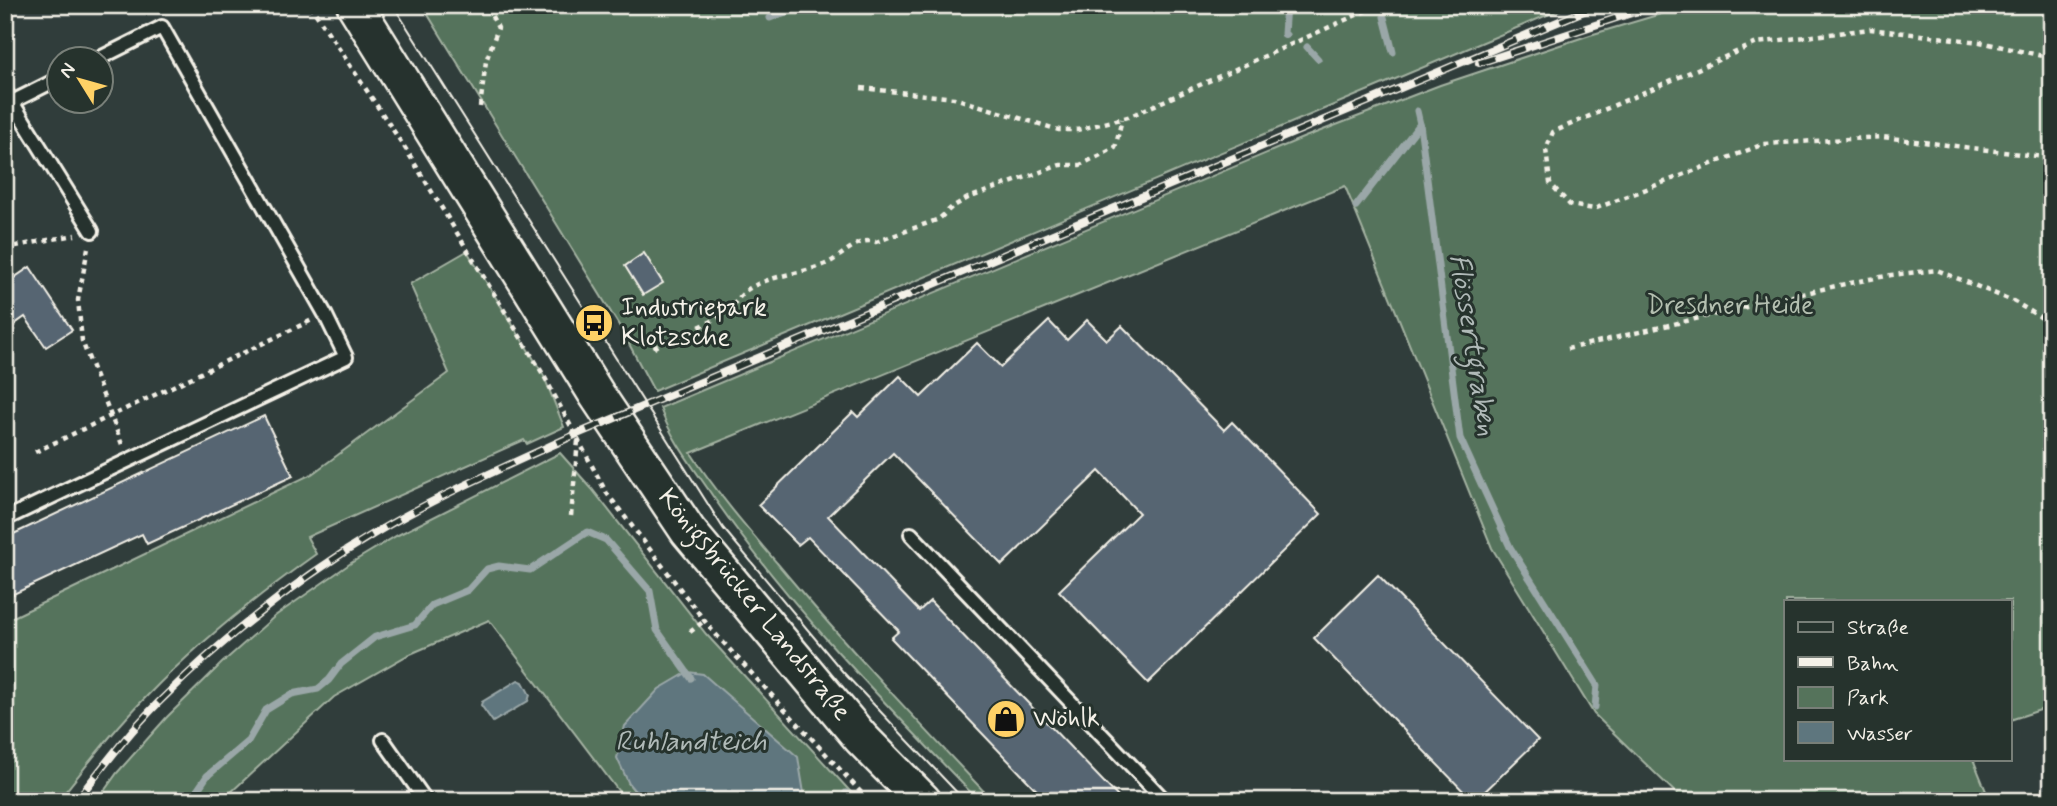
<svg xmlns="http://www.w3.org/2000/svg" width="2057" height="806" viewBox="0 0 2057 806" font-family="Mynerve,sans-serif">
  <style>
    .green { fill: #55735b; stroke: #a4b2a2; stroke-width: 2 }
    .water { fill: #5e767e; stroke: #9aa7a8; stroke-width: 2 }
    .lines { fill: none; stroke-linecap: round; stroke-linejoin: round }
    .stream { stroke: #9aa7a8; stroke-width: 7 }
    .building { fill: #566572; stroke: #f4f1e8; stroke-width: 2 }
    .lane-casing { stroke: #f4f1e8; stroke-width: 18 }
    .secondary-casing { stroke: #f4f1e8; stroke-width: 40 }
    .path { stroke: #f4f1e8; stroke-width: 4.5; stroke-dasharray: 5 5; stroke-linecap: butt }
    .lane { stroke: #26332d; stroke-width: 12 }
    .secondary { stroke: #26332d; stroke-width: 35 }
    .tram { stroke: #f4f1e8; stroke-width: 2 }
    .rail-casing { stroke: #f4f1e8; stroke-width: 8 }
    .rail { stroke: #26332d; stroke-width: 5; stroke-dasharray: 16; stroke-linecap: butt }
    .labels { text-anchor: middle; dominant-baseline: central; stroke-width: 6; stroke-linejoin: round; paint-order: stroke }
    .park-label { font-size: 26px; fill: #b4bfb0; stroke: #26332d }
    .poi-label { font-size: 26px; fill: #f4f1e8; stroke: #26332d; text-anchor: start }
    .street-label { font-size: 26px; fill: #f4f1e8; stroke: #26332d }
    .water-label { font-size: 28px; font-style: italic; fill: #b0bab8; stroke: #26332d }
  </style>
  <rect width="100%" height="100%" fill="#303d3b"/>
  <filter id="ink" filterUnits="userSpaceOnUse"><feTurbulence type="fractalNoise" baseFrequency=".0143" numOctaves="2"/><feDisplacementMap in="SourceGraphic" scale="14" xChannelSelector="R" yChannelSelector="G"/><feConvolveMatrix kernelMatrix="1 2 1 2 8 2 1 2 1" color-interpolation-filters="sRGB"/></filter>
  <g filter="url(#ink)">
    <g class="green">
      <path d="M 422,5 L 1571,5 L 654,391 L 620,327 Z"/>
      <path d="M 1691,5 L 2052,5 L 2052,706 L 2010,720 L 2010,601 L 1786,601 L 1786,759 L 1973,759 L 1990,801 L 1684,801 L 1594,714 L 1492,548 L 1345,186 L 691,453 C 716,492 747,528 777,563 C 846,646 919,723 993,801 L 979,801 C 885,703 789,607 712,495 C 694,468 671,439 660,408 L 1305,137 L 1440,85 L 1590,35 Z"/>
      <path d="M 467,251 L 543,374 L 564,427 L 527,444 L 524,440 L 307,537 L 316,554 C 257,596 199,642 148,695 C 115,728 87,765 58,801 L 5,801 L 5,621 L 312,474 L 449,373 L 410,284 Z"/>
      <path d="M 560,453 L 592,489 L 706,634 L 859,801 L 802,801 L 804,793 L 629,784 L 643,801 L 626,801 L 489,620 L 408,655 L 334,697 L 229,794 L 232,801 L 97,801 L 117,773 L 167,717 L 222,663 L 275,616 L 351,563 L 396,536 Z"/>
    </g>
    <g class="water">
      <path d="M 688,672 L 703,674 L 798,757 L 804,793 L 802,801 L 643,801 L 629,784 L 617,758 L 625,726 L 659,689 Z"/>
      <path d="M 518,680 L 523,682 L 530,695 L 528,701 L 493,722 L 481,705 L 482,702 Z"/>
    </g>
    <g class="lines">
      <g class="stream">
        <path d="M 1286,5 L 1284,34 L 1286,35"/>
        <path d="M 1384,17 L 1393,52"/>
        <path d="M 770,18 L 804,5"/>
        <path d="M 1307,47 L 1318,59"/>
        <path d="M 1420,124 L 1460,438 L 1510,547 L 1597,685 L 1595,707"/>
        <path d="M 1356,206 L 1420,124 L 1417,111"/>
        <path d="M 190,801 L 207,776 L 248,741 L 266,710 L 292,694 L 318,689 L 329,680 L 341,664 L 375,637 L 415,625 L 432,605 L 468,590 L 487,569 L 499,566 L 530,570 L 587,532 L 606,540 L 650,591 L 657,630 L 691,678"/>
        <path d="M 842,801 L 846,793"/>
      </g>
    </g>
    <g class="building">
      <path d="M 644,253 L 663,283 L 643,295 L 625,266 Z"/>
      <path d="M 30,267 L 72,330 L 46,347 L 25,317 L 5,331 L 5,284 Z"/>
      <path d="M 1087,320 L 1107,340 L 1122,326 L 1224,430 L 1232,422 L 1321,514 L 1148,683 L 1059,591 L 1139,513 L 1099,471 L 1002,565 L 893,453 L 828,516 L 919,611 L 930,601 L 1122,801 L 1047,801 L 891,638 L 899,631 L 808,537 L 798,545 L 758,505 L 853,412 L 858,417 L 900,376 L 921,397 L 977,343 L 1001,367 L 1049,321 L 1067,340 Z"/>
      <path d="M 264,416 L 293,476 L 147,544 L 142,534 L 5,598 L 5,538 Z"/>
      <path d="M 1378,575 L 1538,740 L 1475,801 L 1473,801 L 1314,638 Z"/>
    </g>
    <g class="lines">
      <defs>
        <g id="lane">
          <path d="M 5,91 L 12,102 L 60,78"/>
          <path d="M 12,102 L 92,231"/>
          <path d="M 5,519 L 346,357 L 325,314 L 162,27 L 96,60"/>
          <path d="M 911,534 L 1165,801"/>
          <path d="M 383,740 L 426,801"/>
        </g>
        <path id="secondary" d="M 355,5 L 597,395 L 688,531 L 861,738 L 923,801"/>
      </defs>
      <use href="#lane" class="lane-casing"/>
      <use href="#secondary" class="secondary-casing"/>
      <g class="path">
        <path d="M 310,5 L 407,151 L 543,374 L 606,492 L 710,628 L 869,801"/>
        <path d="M 2052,58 L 1980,42 L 1870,29 L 1757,43 L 1553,132 L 1546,149 L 1550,183 L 1570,205 L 1594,209 L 1764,144 L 1883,137 L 2052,158"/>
        <path d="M 861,88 L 954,98 L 1059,130 L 1077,130 L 1128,117 L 1379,5"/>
        <path d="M 480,107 L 486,61 L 498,28 L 486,5"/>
        <path d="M 5,248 L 75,235"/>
        <path d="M 88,248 L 78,300 L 82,341 L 123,447"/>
        <path d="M 654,348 C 677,333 706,328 727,311 C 735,304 741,293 750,288 C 774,274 803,274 828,263 C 843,256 858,236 876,242 L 939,219 L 952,207 L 968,198 L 1060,165 L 1080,165 L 1115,148 L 1122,119"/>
        <path d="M 1567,349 L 1840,285 L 1891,275 L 1937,270 L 2013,301 L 2052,324"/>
        <path d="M 35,452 L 312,320"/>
        <path d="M 571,516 L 578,441"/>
        <path d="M 690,632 L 704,621"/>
      </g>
      <use href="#lane" class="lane"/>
      <use href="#secondary" class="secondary"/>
      <path class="tram" d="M 393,5 L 723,528 L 843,672 L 965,801"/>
      <defs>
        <g id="rail">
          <path d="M 1479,63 L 1656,5"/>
          <path d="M 76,801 C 102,768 128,733 158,703 C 222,639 296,580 375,533 C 437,496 504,467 570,437 L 1598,5"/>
        </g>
      </defs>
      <use href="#rail" class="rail-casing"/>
      <use href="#rail" class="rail"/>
    </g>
  </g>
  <defs>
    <symbol id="bus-disc" viewBox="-11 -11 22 22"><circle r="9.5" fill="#ffd166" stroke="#26332d"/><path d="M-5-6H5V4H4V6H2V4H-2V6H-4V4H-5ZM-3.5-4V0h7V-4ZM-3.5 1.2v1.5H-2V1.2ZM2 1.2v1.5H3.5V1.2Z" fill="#111"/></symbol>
    <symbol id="shop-disc" viewBox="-11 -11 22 22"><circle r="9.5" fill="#ffd166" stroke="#26332d"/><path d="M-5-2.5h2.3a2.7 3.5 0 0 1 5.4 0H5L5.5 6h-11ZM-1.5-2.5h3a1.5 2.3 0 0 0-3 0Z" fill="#111"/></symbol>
  </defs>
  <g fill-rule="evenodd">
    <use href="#bus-disc" x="572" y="301" width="44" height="44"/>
    <use href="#shop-disc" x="984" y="697" width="44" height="44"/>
  </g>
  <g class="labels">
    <g class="park-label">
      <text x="1730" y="306">Dresdner Heide</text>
    </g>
    <g class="poi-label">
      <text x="621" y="308">Industriepark<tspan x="621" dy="30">Klotzsche</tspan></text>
      <text x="1033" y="719">Wöhlk</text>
    </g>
    <g class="street-label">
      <text transform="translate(754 605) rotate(51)">Königsbrücker Landstraße</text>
    </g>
    <g class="water-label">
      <text transform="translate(1472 345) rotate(81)">Flössertgraben</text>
      <text x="691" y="742">Ruhlandteich</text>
    </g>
  </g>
  <rect width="2057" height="806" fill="none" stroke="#26332d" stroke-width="28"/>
  <rect x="14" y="14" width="2029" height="778" fill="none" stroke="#f4f1e8" stroke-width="2.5" filter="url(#ink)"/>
  <rect x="1784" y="600" width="228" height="161" fill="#26332d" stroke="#787f78" stroke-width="2"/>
  <rect x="1798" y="622" width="35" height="10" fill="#26332d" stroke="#787f78" stroke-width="2"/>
  <text x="1847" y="634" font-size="21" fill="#f4f1e8">Straße</text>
  <rect x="1798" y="657" width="35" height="10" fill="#f4f1e8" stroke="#787f78" stroke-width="2"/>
  <text x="1847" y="670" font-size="21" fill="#f4f1e8">Bahn</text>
  <rect x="1798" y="687" width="35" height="21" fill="#55735b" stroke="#787f78" stroke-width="2"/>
  <text x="1847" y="704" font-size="21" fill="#f4f1e8">Park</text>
  <rect x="1798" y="722" width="35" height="21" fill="#5e767e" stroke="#787f78" stroke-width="2"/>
  <text x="1847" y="740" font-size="21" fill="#f4f1e8">Wasser</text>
  <g transform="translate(80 80) rotate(307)"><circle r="33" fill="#26332d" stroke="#787f78" stroke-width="2"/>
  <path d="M0-5L12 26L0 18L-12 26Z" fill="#ffd166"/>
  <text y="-10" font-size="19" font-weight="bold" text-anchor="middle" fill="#f4f1e8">N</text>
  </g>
</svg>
